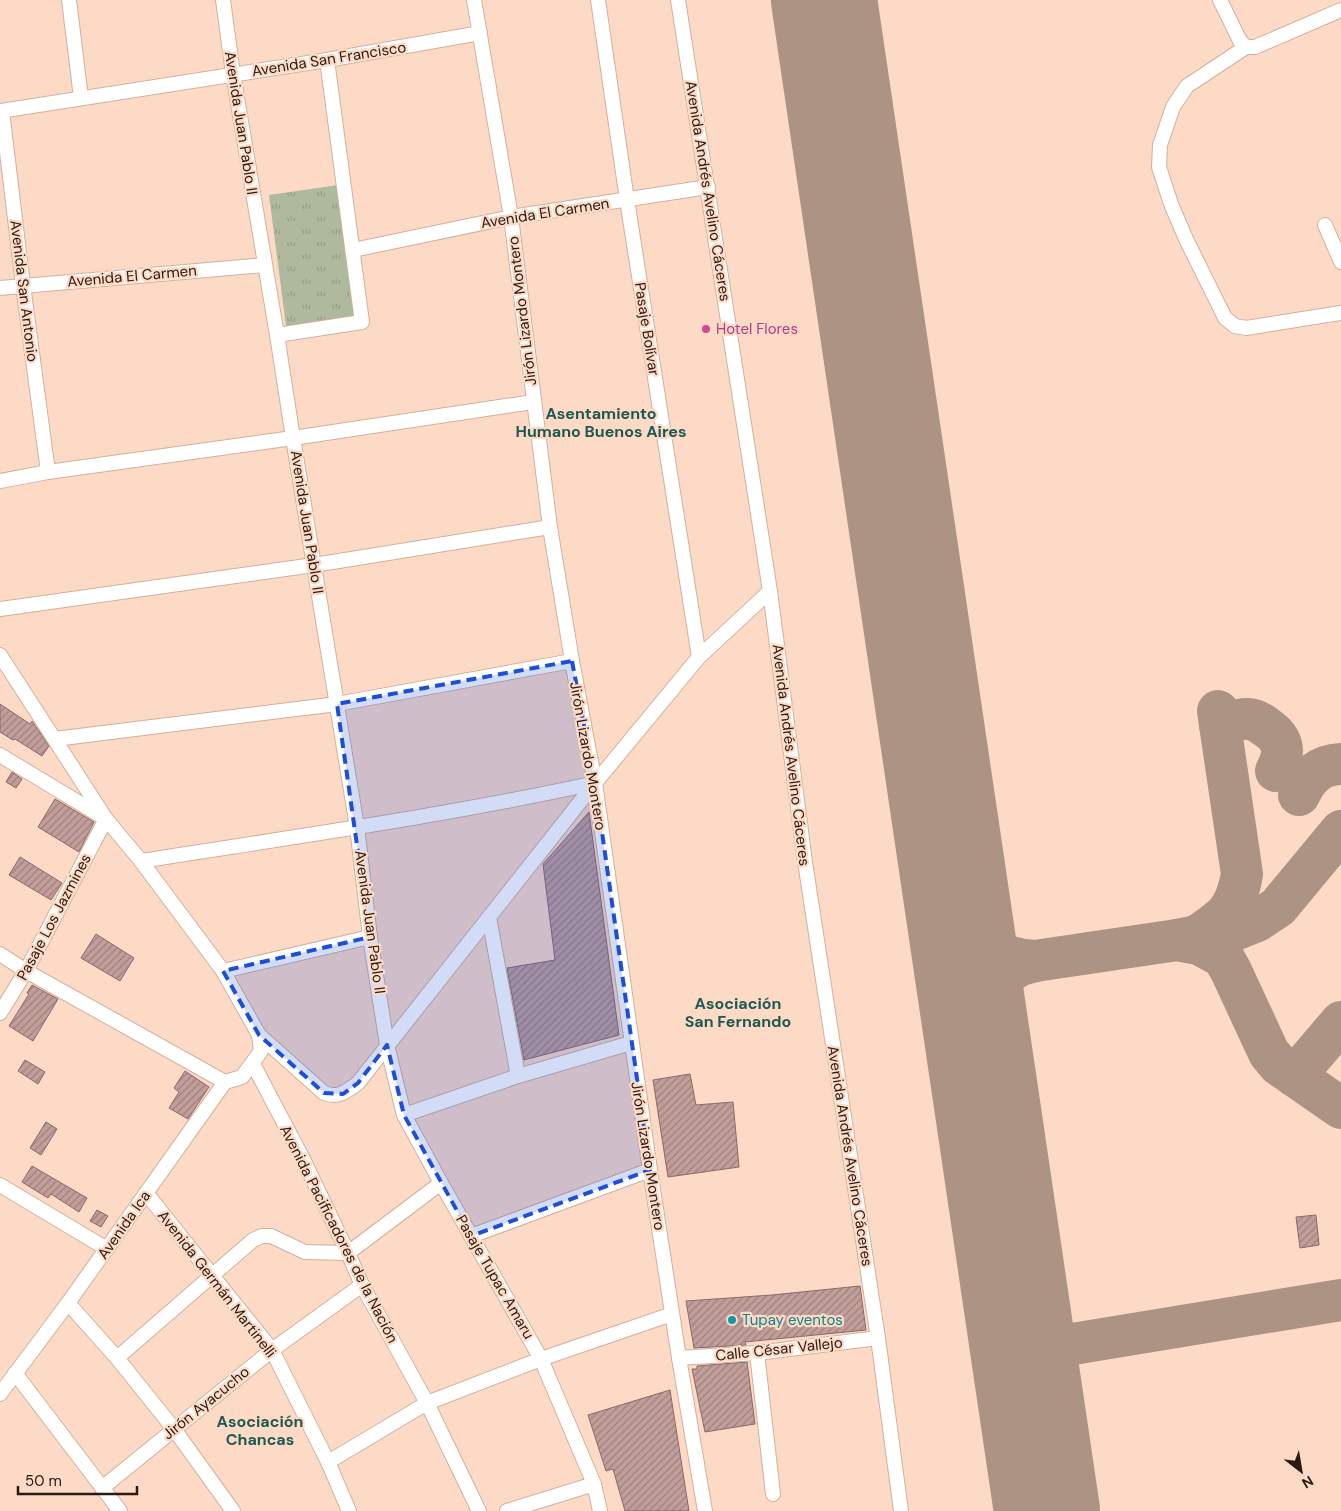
<svg xmlns="http://www.w3.org/2000/svg" width="1341" height="1511" viewBox="0 0 1341 1511" font-family="'DM Sans',sans-serif">
  <style>
    .park { fill: url(#park-tufts) }
    .lines { fill: none; stroke-linecap: round; stroke-linejoin: round }
    .taxiway { stroke: #ac9384; stroke-width: 42 }
    .runway { stroke: #ac9384; stroke-width: 106 }
    .building { fill: url(#building-hatch); stroke: #8d6965 }
    .minor-casing { stroke: #d1b19d; stroke-width: 16 }
    .minor { stroke: #fff; stroke-width: 14 }
    .marked { fill: #1d4ed8; fill-opacity: 0.2; stroke: #1d4ed8; stroke-width: 4; stroke-dasharray: 10 6; stroke-linejoin: round }
    .hotel-dot { fill: #d1479c; stroke: #fcdac6; stroke-width: 2 }
    .culture-dot { fill: #0f9aa8; stroke: #fcdac6; stroke-width: 2 }
    .labels { text-anchor: middle; dominant-baseline: central; stroke-width: 4.5; stroke-linejoin: round; paint-order: stroke }
    .street-label { font-size: 15px; fill: #271b13; stroke: #fcdac6 }
    .hotel-label { font-size: 15px; fill: #b23c85; stroke: #fcdac6; text-anchor: start }
    .culture-label { font-size: 15px; fill: #0d838f; stroke: #fcdac6; text-anchor: start }
    .neighbourhood-label { font-size: 16px; font-weight: bold; fill: #1e5852; stroke: #fcdac6 }
  </style>
  <defs>
    <pattern id="park-tufts" width="24" height="20" patternUnits="userSpaceOnUse" patternTransform="scale(1.25)"><rect width="24" height="20" fill="#aeb99d"/><path d="M3 7l-1-3M5 7V3M7 7l1-3M15 17l-1-3M17 17v-4M19 17l1-3" fill="none" stroke="#969e86"/></pattern>
    <pattern id="building-hatch" width="6" height="6" patternUnits="userSpaceOnUse" patternTransform="scale(1.25)"><rect width="6" height="6" fill="#c19e9a"/><path d="M-1 1l2-2M0 6l6-6M5 7l2-2" fill="none" stroke="#9d807c"/></pattern>
  </defs>
  <rect width="100%" height="100%" fill="#fcdac6"/>
  <path class="park" d="M 338,185 L 355,316 L 286,326 L 269,195 Z"/>
  <g class="lines">
    <g class="taxiway">
      <path d="M 1220,725 C 1229,723 1239,718 1248,719 C 1254,719 1261,723 1266,727 C 1284,739 1286,752 1276,771"/>
      <path d="M 1299,795 C 1308,776 1319,765 1341,764"/>
      <path d="M 959,910 C 979,943 996,959 1035,961 L 1177,940 L 1237,929 L 1257,921 L 1278,907 L 1341,831"/>
      <path d="M 1197,936 C 1225,917 1236,910 1242,874 L 1218,711"/>
      <path d="M 1177,940 L 1199,944 L 1223,957 L 1231,971 L 1269,1053 L 1279,1065 L 1341,1108"/>
      <path d="M 977,1036 C 984,1010 990,980 1017,967 C 1022,964 1029,963 1035,961"/>
      <path d="M 1295,1076 L 1341,1022"/>
      <path d="M 1024,1352 L 1341,1300"/>
    </g>
    <path class="runway" d="M 824,0 L 1047,1511"/>
  </g>
  <g class="building">
    <path d="M 0,704 L 30,724 L 32,721 L 49,746 L 42,756 L 15,739 L 13,740 L 0,732 Z"/>
    <path d="M 12,772 L 22,779 L 16,788 L 6,782 Z"/>
    <path d="M 55,799 L 94,822 L 79,852 L 38,827 Z"/>
    <path d="M 589,812 L 619,1035 L 524,1060 L 507,968 L 555,960 L 543,864 Z"/>
    <path d="M 20,857 L 62,883 L 51,900 L 9,875 Z"/>
    <path d="M 96,934 L 134,958 L 120,981 L 81,958 Z"/>
    <path d="M 32,985 L 58,999 L 33,1041 L 9,1026 L 29,994 L 27,993 Z"/>
    <path d="M 25,1060 L 45,1072 L 38,1084 L 18,1071 Z"/>
    <path d="M 185,1071 L 209,1087 L 188,1119 L 169,1108 L 179,1092 L 174,1088 Z"/>
    <path d="M 690,1074 L 696,1105 L 733,1102 L 739,1167 L 668,1177 L 653,1080 Z"/>
    <path d="M 46,1122 L 57,1129 L 41,1155 L 30,1148 Z"/>
    <path d="M 32,1166 L 87,1198 L 79,1212 L 51,1194 L 48,1198 L 22,1182 Z"/>
    <path d="M 97,1210 L 108,1216 L 101,1227 L 90,1221 Z"/>
    <path d="M 1316,1215 L 1319,1245 L 1300,1248 L 1296,1217 Z"/>
    <path d="M 860,1286 L 866,1330 L 745,1342 L 746,1345 L 694,1348 L 686,1301 L 772,1295 Z"/>
    <path d="M 747,1362 L 755,1424 L 705,1432 L 692,1369 L 697,1369 L 697,1366 Z"/>
    <path d="M 670,1390 L 689,1511 L 625,1511 L 613,1469 L 606,1471 L 588,1415 Z"/>
  </g>
  <g class="lines">
    <defs>
      <g id="minor">
        <path d="M 69,0 L 81,98"/>
        <path d="M 223,0 L 233,74 L 277,335 L 293,438 L 357,827 L 370,937 L 387,1045 L 404,1115 L 441,1183 L 541,1359 L 594,1484 L 600,1511"/>
        <path d="M 474,0 L 511,217 L 550,527 L 572,661 L 595,783 L 650,1170 L 679,1358 L 705,1511"/>
        <path d="M 598,0 L 627,200 L 699,657"/>
        <path d="M 678,0 L 770,591 L 805,862 L 878,1338 L 901,1511"/>
        <path d="M 1220,0 L 1240,41 L 1246,47 L 1255,47 L 1341,10"/>
        <path d="M 1246,47 L 1187,86 L 1173,107 L 1160,145 L 1159,167 L 1171,204 L 1186,239 L 1225,318 L 1235,326 L 1246,328 L 1341,313"/>
        <path d="M 0,111 L 327,60 L 480,33"/>
        <path d="M 2,111 L 23,285 L 48,472"/>
        <path d="M 1325,225 L 1341,262"/>
        <path d="M 353,250 L 511,217 L 708,187"/>
        <path d="M 0,288 L 265,265"/>
        <path d="M 277,335 L 362,322 L 327,60"/>
        <path d="M 0,481 L 48,472 L 293,438 L 533,402"/>
        <path d="M 0,609 L 314,565 L 550,527"/>
        <path d="M 0,655 L 106,819 L 141,861 L 223,971 L 259,1035 L 261,1051 L 242,1077 L 225,1082 L 68,1303 L 0,1394"/>
        <path d="M 55,739 L 337,704 L 572,661"/>
        <path d="M 0,755 L 106,819 L 26,971 L 0,1013"/>
        <path d="M 141,861 C 293,837 445,816 595,783"/>
        <path d="M 489,917 L 518,1076"/>
        <path d="M 0,954 L 26,971 L 225,1082"/>
        <path d="M 223,971 L 370,937"/>
        <path d="M 259,1035 L 324,1093 C 338,1099 347,1091 358,1083 L 595,783 L 699,657 L 770,591"/>
        <path d="M 253,1064 L 303,1159 L 348,1253 L 362,1285 L 427,1403 L 479,1511"/>
        <path d="M 404,1115 L 518,1076 L 631,1043"/>
        <path d="M 0,1185 L 107,1249"/>
        <path d="M 146,1193 L 272,1350 L 328,1462 L 349,1511"/>
        <path d="M 471,1236 L 650,1170"/>
        <path d="M 68,1303 L 117,1358 L 174,1429 L 233,1511"/>
        <path d="M 757,1353 L 773,1494"/>
        <path d="M 117,1358 L 253,1240 L 262,1236 L 271,1236 L 305,1252 L 348,1253 L 441,1183"/>
        <path d="M 679,1358 L 757,1353 L 878,1338"/>
        <path d="M 15,1373 L 120,1511"/>
        <path d="M 328,1462 L 427,1403 L 541,1359 L 672,1314"/>
        <path d="M 102,1488 L 272,1350 L 362,1285"/>
        <path d="M 507,1511 L 594,1484"/>
      </g>
    </defs>
    <use href="#minor" class="minor-casing"/>
    <use href="#minor" class="minor"/>
  </g>
  <path class="marked" d="M 572,661 L 595,783 L 650,1170 L 471,1236 L 404,1115 L 387,1045 L 358,1083 L 343,1094 L 324,1093 L 259,1035 L 223,971 L 370,937 L 337,704 Z"/>
  <circle class="hotel-dot" cx="706" cy="329" r="5"/>
  <circle class="culture-dot" cx="732" cy="1320" r="5"/>
  <g class="labels">
    <g class="street-label">
      <text transform="translate(329 59) rotate(-9)">Avenida San Francisco</text>
      <text transform="translate(241 123) rotate(81)">Avenida Juan Pablo II</text>
      <text transform="translate(708 191) rotate(81)">Avenida Andrés Avelino Cáceres</text>
      <text transform="translate(545 213) rotate(-9)">Avenida El Carmen</text>
      <text transform="translate(132 276) rotate(-5)">Avenida El Carmen</text>
      <text transform="translate(24 291) rotate(83)">Avenida San Antonio</text>
      <text transform="translate(522 311) rotate(-97)">Jirón Lizardo Montero</text>
      <text transform="translate(647 329) rotate(81)">Pasaje Bolívar</text>
      <text transform="translate(307 522) rotate(81)">Avenida Juan Pablo II</text>
      <text transform="translate(791 755) rotate(83)">Avenida Andrés Avelino Cáceres</text>
      <text transform="translate(588 756) rotate(80)">Jirón Lizardo Montero</text>
      <text transform="translate(54 917) rotate(-62)">Pasaje Los Jazmines</text>
      <text transform="translate(370 922) rotate(82)">Avenida Juan Pablo II</text>
      <text transform="translate(648 1156) rotate(81)">Jirón Lizardo Montero</text>
      <text transform="translate(850 1156) rotate(81)">Avenida Andrés Avelino Cáceres</text>
      <text transform="translate(124 1225) rotate(-55)">Avenida Ica</text>
      <text transform="translate(339 1234) rotate(63)">Avenida Pacificadores de la Nación</text>
      <text transform="translate(495 1277) rotate(60)">Pasaje Tupac Amaru</text>
      <text transform="translate(217 1284) rotate(52)">Avenida Germán Martinelli</text>
      <text transform="translate(779 1349) rotate(-6)">Calle César Vallejo</text>
      <text transform="translate(206 1403) rotate(-39)">Jirón Ayacucho</text>
    </g>
    <g class="hotel-label">
      <text x="716" y="329">Hotel Flores</text>
    </g>
    <g class="culture-label">
      <text x="742" y="1320">Tupay eventos</text>
    </g>
    <g class="neighbourhood-label">
      <text x="601" y="413">Asentamiento<tspan x="601" dy="18">Humano Buenos Aires</tspan></text>
      <text x="738" y="1003">Asociación<tspan x="738" dy="18">San Fernando</tspan></text>
      <text x="260" y="1421">Asociación<tspan x="260" dy="18">Chancas</tspan></text>
    </g>
  </g>
  <g transform="translate(1301 1471) rotate(149)" stroke="#fcdac6" stroke-width="4" paint-order="stroke">
  <path d="M0-4L9 19L0 12L-9 19Z" fill="#271b13"/>
  <text y="-8" font-size="14" font-weight="bold" text-anchor="middle" fill="#271b13">N</text>
  </g>
  <path d="M18 1486v8h119v-8" fill="none" stroke="#271b13" stroke-width="2.5"/>
  <text x="25" y="1486" font-size="15" fill="#271b13" stroke="#fcdac6" stroke-width="4" paint-order="stroke">50 m</text>
</svg>
